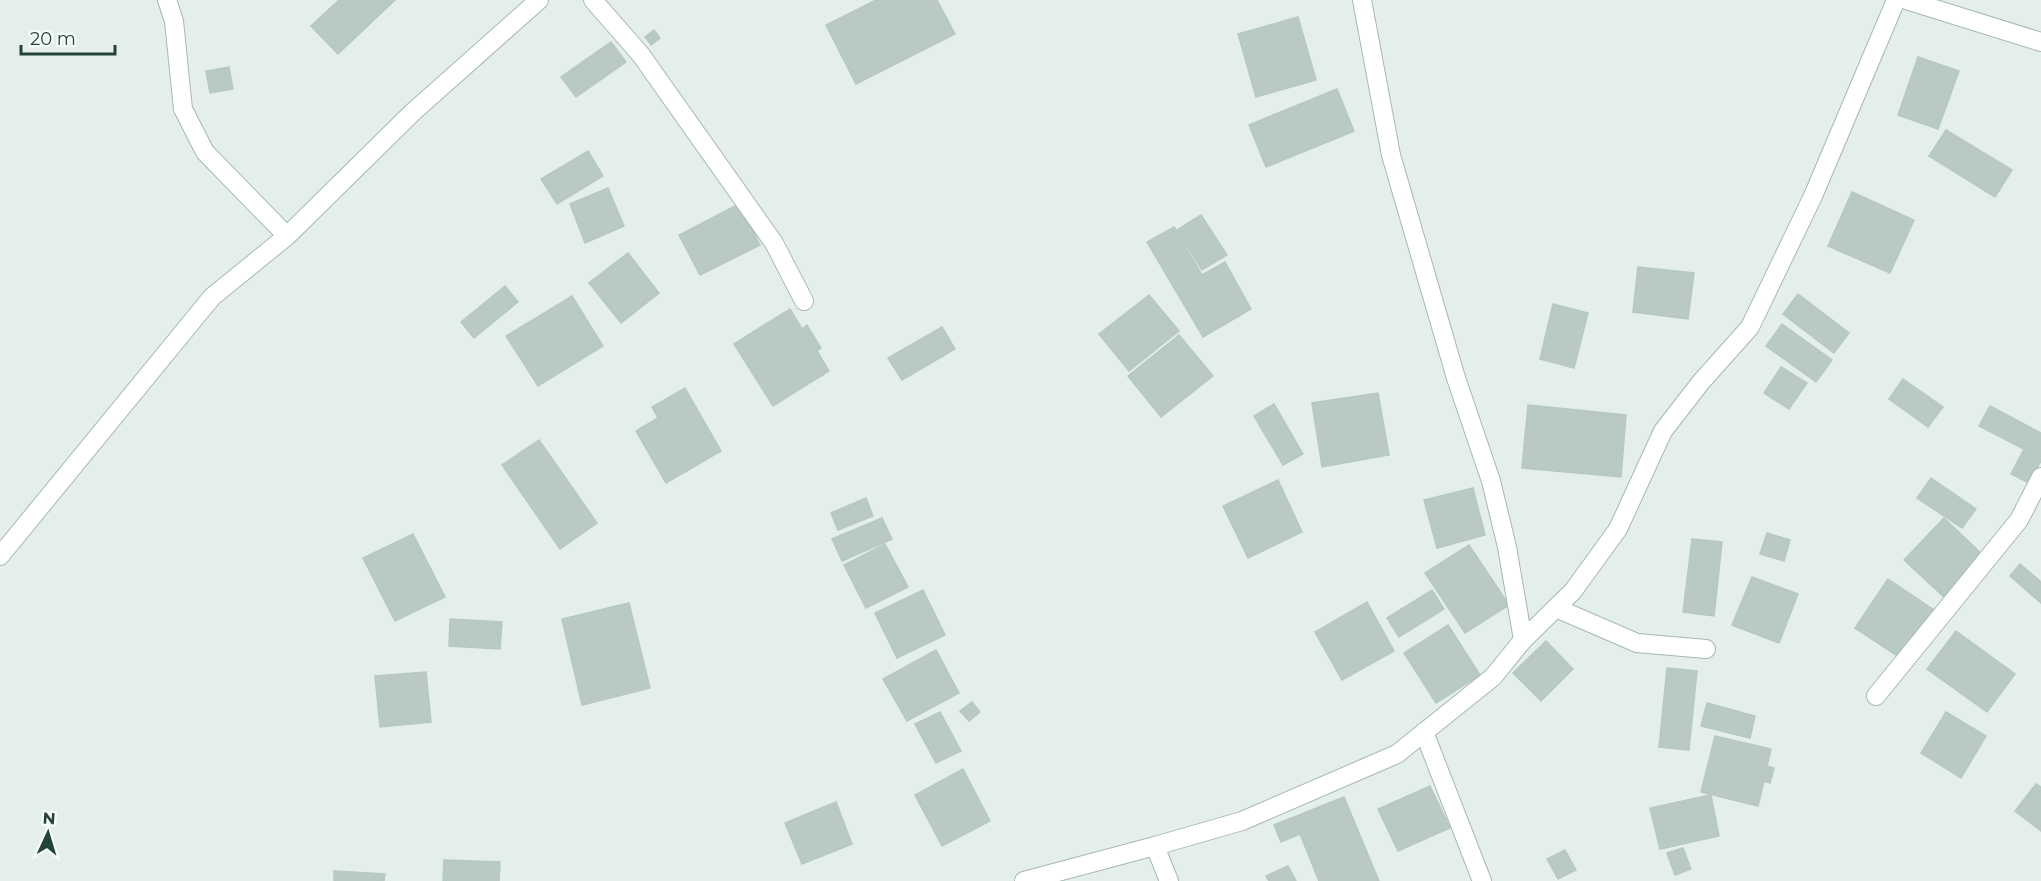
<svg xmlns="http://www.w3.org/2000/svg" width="2041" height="881" viewBox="0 0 2041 881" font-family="Montserrat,sans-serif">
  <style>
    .building { fill: #b9cac3; stroke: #b6c9c1; stroke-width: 1.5 }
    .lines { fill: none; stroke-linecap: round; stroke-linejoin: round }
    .street-casing { stroke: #a6b8b2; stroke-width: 20 }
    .street { stroke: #fff; stroke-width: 18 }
  </style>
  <rect width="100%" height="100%" fill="#e4efea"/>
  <g class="building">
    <path d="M 339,0 L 395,0 L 338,54 L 311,26 Z"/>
    <path d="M 876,0 L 937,0 L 955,34 L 856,84 L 826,25 Z"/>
    <path d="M 1298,17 L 1316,80 L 1256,97 L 1238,34 Z"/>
    <path d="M 654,30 L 660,38 L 651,45 L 645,37 Z"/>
    <path d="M 611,42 L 626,62 L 576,97 L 561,77 Z"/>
    <path d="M 1918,57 L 1959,71 L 1938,129 L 1898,115 Z"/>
    <path d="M 229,67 L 233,89 L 210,93 L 206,71 Z"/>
    <path d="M 1337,89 L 1354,131 L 1266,167 L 1249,125 Z"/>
    <path d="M 1946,130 L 2012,170 L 1995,197 L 1929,156 Z"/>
    <path d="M 588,151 L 603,176 L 557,204 L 541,179 Z"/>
    <path d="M 608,188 L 624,226 L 585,243 L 570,204 Z"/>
    <path d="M 1852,192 L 1914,220 L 1890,273 L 1828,246 Z"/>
    <path d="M 739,204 L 760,245 L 700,275 L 679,235 Z"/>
    <path d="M 1201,215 L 1227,255 L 1202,270 L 1177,230 Z"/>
    <path d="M 1174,227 L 1202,275 L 1225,262 L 1251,309 L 1203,337 L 1147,242 Z"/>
    <path d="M 628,253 L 659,293 L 621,323 L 589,283 Z"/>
    <path d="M 1638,267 L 1694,273 L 1688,319 L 1633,312 Z"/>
    <path d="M 505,286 L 518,302 L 474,338 L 461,322 Z"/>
    <path d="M 1798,294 L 1849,333 L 1834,353 L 1783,314 Z"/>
    <path d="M 1149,295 L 1179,331 L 1129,371 L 1099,334 Z"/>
    <path d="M 572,296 L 603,346 L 538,386 L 506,336 Z"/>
    <path d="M 1553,304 L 1588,313 L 1574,368 L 1540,359 Z"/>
    <path d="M 790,309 L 802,329 L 807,325 L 821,348 L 817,351 L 829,371 L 773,406 L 734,344 Z"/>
    <path d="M 1782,324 L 1832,360 L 1816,382 L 1766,346 Z"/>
    <path d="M 942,327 L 955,349 L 902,380 L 888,358 Z"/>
    <path d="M 1179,335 L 1213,376 L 1161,417 L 1128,376 Z"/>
    <path d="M 1781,367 L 1807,383 L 1789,409 L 1764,393 Z"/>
    <path d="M 1903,379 L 1943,407 L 1928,427 L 1889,399 Z"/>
    <path d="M 685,388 L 721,451 L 666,483 L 636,431 L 658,418 L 652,407 Z"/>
    <path d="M 1378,393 L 1389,455 L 1322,467 L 1312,403 Z"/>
    <path d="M 1274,404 L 1303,454 L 1283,465 L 1254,416 Z"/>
    <path d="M 1528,405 L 1626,415 L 1621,477 L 1522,468 Z"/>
    <path d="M 1990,406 L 2041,433 L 2041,461 L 2029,483 L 2011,474 L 2024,449 L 1979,426 Z"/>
    <path d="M 539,440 L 597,523 L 560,549 L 502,465 Z"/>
    <path d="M 1931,478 L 1976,509 L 1962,528 L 1917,498 Z"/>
    <path d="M 1278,480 L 1302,532 L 1248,558 L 1223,506 Z"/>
    <path d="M 1473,488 L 1485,535 L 1437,548 L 1424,500 Z"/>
    <path d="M 866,498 L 873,516 L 838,530 L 831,513 Z"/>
    <path d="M 882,518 L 892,539 L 842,561 L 832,539 Z"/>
    <path d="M 1944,518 L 1985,557 L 1945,598 L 1904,560 Z"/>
    <path d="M 1767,533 L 1790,540 L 1784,561 L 1760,554 Z"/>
    <path d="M 413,534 L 445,597 L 395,621 L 363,558 Z"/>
    <path d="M 1692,539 L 1722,542 L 1714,616 L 1683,612 Z"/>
    <path d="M 885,544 L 908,587 L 866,608 L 844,565 Z"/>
    <path d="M 1469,545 L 1509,605 L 1465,633 L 1425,573 Z"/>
    <path d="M 2020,564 L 2041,582 L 2041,603 L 2010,576 Z"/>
    <path d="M 1752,577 L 1798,594 L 1779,643 L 1732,625 Z"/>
    <path d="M 1888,579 L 1934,610 L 1902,659 L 1855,628 Z"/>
    <path d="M 923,590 L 945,635 L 897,658 L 875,613 Z"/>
    <path d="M 1432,590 L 1444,609 L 1399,637 L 1387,618 Z"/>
    <path d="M 1367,602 L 1394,651 L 1342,680 L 1315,632 Z"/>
    <path d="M 629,603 L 650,688 L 582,705 L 562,619 Z"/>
    <path d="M 450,619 L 502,622 L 500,649 L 449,646 Z"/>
    <path d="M 1448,625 L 1480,675 L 1436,703 L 1404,653 Z"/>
    <path d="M 1956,631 L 2015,674 L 1987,712 L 1927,669 Z"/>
    <path d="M 1546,641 L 1573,669 L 1541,701 L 1513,673 Z"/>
    <path d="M 936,650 L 959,693 L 907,721 L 883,679 Z"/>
    <path d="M 1667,668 L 1697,671 L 1689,750 L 1659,747 Z"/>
    <path d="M 426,672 L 431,722 L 380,727 L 375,676 Z"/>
    <path d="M 972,702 L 980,712 L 969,721 L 960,711 Z"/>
    <path d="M 1707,703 L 1755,716 L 1750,738 L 1701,726 Z"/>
    <path d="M 940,712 L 961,751 L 936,763 L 915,724 Z"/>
    <path d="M 1946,712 L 1986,736 L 1961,778 L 1921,753 Z"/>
    <path d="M 1715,736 L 1771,749 L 1767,766 L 1774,768 L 1770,783 L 1764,781 L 1758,806 L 1701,792 Z"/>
    <path d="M 963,769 L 990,821 L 942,846 L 915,795 Z"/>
    <path d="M 2036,784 L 2041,787 L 2041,831 L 2015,811 Z"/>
    <path d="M 1430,786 L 1450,828 L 1398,851 L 1378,809 Z"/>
    <path d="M 1711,795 L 1719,836 L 1660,849 L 1650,808 Z"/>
    <path d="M 1344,797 L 1379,881 L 1319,881 L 1300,834 L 1281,842 L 1274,825 Z"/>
    <path d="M 836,802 L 852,844 L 802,864 L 785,823 Z"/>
    <path d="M 1683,848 L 1691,869 L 1675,875 L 1667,853 Z"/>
    <path d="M 1565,850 L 1576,870 L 1558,879 L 1547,859 Z"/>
    <path d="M 444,860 L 500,862 L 499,881 L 443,881 Z"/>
    <path d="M 1288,866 L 1296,881 L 1269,881 L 1266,876 Z"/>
    <path d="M 334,871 L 385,874 L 384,881 L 334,881 Z"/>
  </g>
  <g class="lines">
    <defs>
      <g id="street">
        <path d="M 167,0 L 174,21 L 183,109 L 205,152 L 287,236"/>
        <path d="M 593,0 L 641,55 L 774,243 L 804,301"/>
        <path d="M 1362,0 L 1391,155 L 1456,378 L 1491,481 L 1507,547 L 1523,640"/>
        <path d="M 1906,0 L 2041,42"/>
        <path d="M 0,556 L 212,297 L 287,236 L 413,112 L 539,0"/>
        <path d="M 1556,608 L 1637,643 L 1706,649"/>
        <path d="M 1876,696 L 2019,520 L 2041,477"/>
        <path d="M 1424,732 L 1482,881"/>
        <path d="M 1024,881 L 1155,846"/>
        <path d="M 1169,881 L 1155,846 L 1242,821 L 1397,754 L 1493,677 L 1523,640 L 1573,591 L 1618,529 L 1663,431 L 1701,382 L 1750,327 L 1813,196 L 1896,0"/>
      </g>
    </defs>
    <use href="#street" class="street-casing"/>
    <use href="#street" class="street"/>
  </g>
  <g transform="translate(48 833) rotate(4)" stroke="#f5fbf8" stroke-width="4.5" paint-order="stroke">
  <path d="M0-4.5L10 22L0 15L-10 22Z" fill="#22423a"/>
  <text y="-9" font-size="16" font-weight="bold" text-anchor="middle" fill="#22423a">N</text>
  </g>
  <path d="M21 45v9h94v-9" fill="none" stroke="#22423a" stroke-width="3"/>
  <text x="30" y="45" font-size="18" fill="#22423a" stroke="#f5fbf8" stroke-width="4.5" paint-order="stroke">20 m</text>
</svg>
